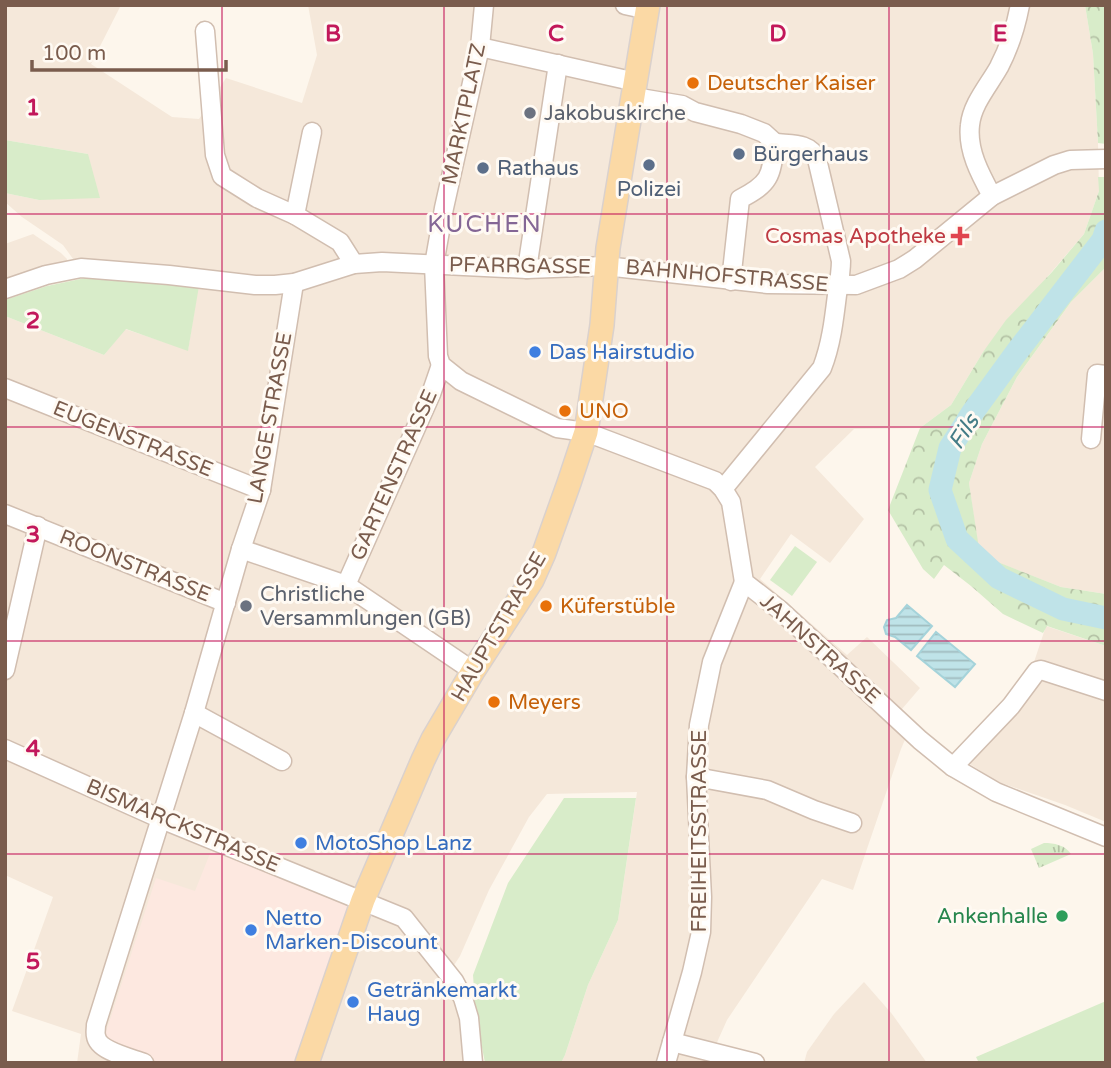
<svg xmlns="http://www.w3.org/2000/svg" width="1111" height="1068" viewBox="0 0 1111 1068" font-family="'Varela Round',sans-serif">
  <style>
    .residential { fill: #f5e8da }
    .commercial { fill: #fde8e0 }
    .green { fill: #d8ecc9 }
    .forest { fill: url(#forest-crowns) }
    .park { fill: url(#park-tufts) }
    .water { fill: url(#water-rules); stroke: #a5d3da; stroke-width: 2 }
    .lines { fill: none; stroke-linecap: round; stroke-linejoin: round }
    .river { stroke: #bfe3e8; stroke-width: 23 }
    .minor-casing { stroke: #d1beb0; stroke-width: 21 }
    .major-casing { stroke: #dad1cd; stroke-width: 26 }
    .minor { stroke: #fff; stroke-width: 18 }
    .major { stroke: #fbd9a5; stroke-width: 23 }
    .grid { fill: none; stroke: #c2185b; stroke-width: 2; stroke-opacity: 0.55 }
    .food-dot { fill: #e8710a; stroke: #fffaf3; stroke-width: 2.5 }
    .worship-dot { fill: #6b7280; stroke: #fffaf3; stroke-width: 2.5 }
    .service-dot { fill: #5c6f8a; stroke: #fffaf3; stroke-width: 2.5 }
    .health-dot { fill: #e0444e; stroke: #fffaf3; stroke-width: 2.5 }
    .shop-dot { fill: #3f7fe0; stroke: #fffaf3; stroke-width: 2.5 }
    .leisure-dot { fill: #2e9e5b; stroke: #fffaf3; stroke-width: 2.5 }
    .labels { text-anchor: middle; dominant-baseline: central; stroke-width: 6; stroke-linejoin: round; paint-order: stroke }
    .food-label { font-size: 21px; fill: #c56008; stroke: #fffaf3; text-anchor: start }
    .worship-label { font-size: 21px; fill: #5b616d; stroke: #fffaf3; text-anchor: start }
    .street-label { font-size: 21px; fill: #7a5c4d; stroke: #fffaf3 }
    .service-label { font-size: 21px; fill: #4e5e75; stroke: #fffaf3; text-anchor: start }
    .health-label { font-size: 21px; fill: #be3a42; stroke: #fffaf3; text-anchor: end }
    .shop-label { font-size: 21px; fill: #366cbe; stroke: #fffaf3; text-anchor: start }
    .leisure-label { font-size: 21px; fill: #27864d; stroke: #fffaf3; text-anchor: end }
    .water-label { font-size: 23px; font-style: italic; fill: #437c86; stroke: #fffaf3 }
    .quarter-label { font-size: 24px; letter-spacing: 2px; fill: #846695; stroke: #fffaf3 }
    .grid-label { font-size: 23px; text-anchor: middle; font-weight: bold; fill: #c2185b; stroke: #fffaf3; stroke-width: 6; stroke-linejoin: round; paint-order: stroke }
  </style>
  <defs>
    <pattern id="forest-crowns" width="20" height="18" patternUnits="userSpaceOnUse" patternTransform="scale(1.75)"><rect width="20" height="18" fill="#d8ecc9"/><path d="M2 6a3 3 0 1 1 6 0M12 15a3 3 0 1 1 6 0" fill="none" stroke="#b4c2a5"/></pattern>
    <pattern id="park-tufts" width="24" height="20" patternUnits="userSpaceOnUse" patternTransform="scale(1.75)"><rect width="24" height="20" fill="#d8ecc9"/><path d="M3 7l-1-3M5 7V3M7 7l1-3M15 17l-1-3M17 17v-4M19 17l1-3" fill="none" stroke="#b4c2a5"/></pattern>
    <pattern id="water-rules" width="6" height="5" patternUnits="userSpaceOnUse" patternTransform="scale(1.75)"><rect width="6" height="5" fill="#bfe3e8"/><path d="M0 2.5h6" fill="none" stroke="#a0bbbe"/></pattern>
  </defs>
  <rect width="100%" height="100%" fill="#fdf6ec"/>
  <g class="residential">
    <path d="M 5,5 L 121,5 L 91,64 L 172,117 L 199,119 L 226,78 L 302,103 L 317,55 L 308,5 L 1085,5 L 1093,54 L 1098,143 L 1099,191 L 1084,234 L 983,352 L 951,405 L 920,428 L 854,429 L 815,467 L 864,519 L 830,563 L 791,534 L 760,579 L 847,655 L 867,637 L 920,688 L 902,709 L 890,718 L 907,735 L 901,749 L 853,890 L 822,879 L 727,1020 L 710,1058 L 726,1063 L 561,1063 L 565,1055 L 588,985 L 618,920 L 637,792 L 547,794 L 529,817 L 489,890 L 460,956 L 445,979 L 458,998 L 467,1063 L 77,1063 L 81,1034 L 12,1011 L 53,897 L 5,875 L 5,316 L 104,355 L 125,329 L 188,350 L 199,281 L 81,270 L 63,245 L 22,217 L 5,202 L 5,193 L 39,200 L 88,154 L 5,140 Z"/>
    <path d="M 33,234 L 61,253 L 67,259 L 68,263 L 5,280 L 5,244 Z"/>
    <path d="M 1106,267 L 1106,594 L 1061,587 L 979,555 L 969,483 L 982,444 L 1017,377 L 1071,302 Z"/>
    <path d="M 1046,626 L 1106,646 L 1106,822 L 1065,805 L 996,781 L 970,764 L 1024,703 L 1043,665 L 1034,662 Z"/>
    <path d="M 864,982 L 892,1014 L 927,1063 L 804,1063 L 807,1052 L 834,1014 Z"/>
  </g>
  <path class="commercial" d="M 211,851 L 298,880 L 349,904 L 296,1063 L 162,1063 L 115,1046 L 104,1038 L 156,878 L 195,891 Z"/>
  <g class="green">
    <path d="M 5,140 L 88,154 L 100,198 L 39,200 L 5,193 Z"/>
    <path d="M 85,278 L 143,279 L 199,286 L 188,351 L 126,329 L 104,355 L 5,316 L 5,300 L 47,286 Z"/>
    <path d="M 795,546 L 817,562 L 792,596 L 770,580 Z"/>
    <path d="M 564,798 L 636,798 L 618,920 L 588,985 L 565,1055 L 561,1063 L 485,1063 L 476,1016 L 473,975 L 508,883 Z"/>
    <path d="M 1106,1001 L 1106,1063 L 979,1063 L 976,1057 Z"/>
  </g>
  <g class="forest">
    <path d="M 1085,5 L 1106,5 L 1106,144 L 1098,143 L 1093,54 Z"/>
    <path d="M 1098,177 L 1106,177 L 1106,267 L 1071,302 L 1017,377 L 982,444 L 969,483 L 980,555 L 1061,587 L 1106,594 L 1106,646 L 1047,626 L 1043,633 L 1003,614 L 971,586 L 944,565 L 934,579 L 923,569 L 888,510 L 920,428 L 951,405 L 983,352 L 1006,320 L 1052,272 L 1084,234 L 1099,191 Z"/>
  </g>
  <path class="park" d="M 1044,843 C 1054,843 1065,845 1071,854 L 1039,868 L 1031,849 Z"/>
  <g class="water">
    <path d="M 907,605 L 932,626 L 911,650 L 895,637 L 886,634 L 884,627 L 887,620 L 896,618 Z"/>
    <path d="M 936,632 L 975,664 L 955,687 L 917,656 Z"/>
  </g>
  <g class="lines">
    <path class="river" d="M 1106,231 L 1103,240 L 1016,353 L 973,412 L 950,448 L 940,490 L 957,539 L 999,578 L 1063,609 L 1106,618"/>
    <defs>
      <g id="minor">
        <path d="M 484,5 L 480,47 L 444,208 L 434,265 L 438,356 L 441,365 L 461,381 L 557,428 L 586,432 L 715,481 L 723,489 L 731,502 L 744,582 L 780,610 L 920,740 L 953,767 L 996,792 L 1106,837"/>
        <path d="M 625,5 L 648,10"/>
        <path d="M 205,31 L 215,155 L 222,176 L 257,198 L 295,215 L 340,242 L 354,264"/>
        <path d="M 480,47 L 636,82"/>
        <path d="M 634,97 L 682,105 L 695,112 L 741,124 L 764,133 L 775,143"/>
        <path d="M 992,196 C 980,174 967,150 970,125 C 972,104 989,85 999,67 C 1009,48 1016,26 1020,5"/>
        <path d="M 295,215 L 312,132"/>
        <path d="M 527,269 L 558,64"/>
        <path d="M 731,281 L 740,199 C 771,183 771,176 775,143"/>
        <path d="M 5,289 L 46,275 L 81,268 L 169,275 L 255,285 L 275,285 L 294,283 L 354,264 L 382,262 L 527,269 L 605,266 L 768,284 L 856,285 L 899,269 L 915,259 L 992,196 L 1054,165 L 1070,160 L 1106,159"/>
        <path d="M 5,388 L 261,490"/>
        <path d="M 1091,439 L 1097,374 L 1106,375"/>
        <path d="M 723,489 L 822,368 C 831,345 834,320 837,295 C 839,283 841,272 841,261 L 817,159 C 809,142 792,145 775,143"/>
        <path d="M 5,514 L 226,603"/>
        <path d="M 241,549 L 346,585 L 473,671"/>
        <path d="M 346,585 L 431,394 L 441,365"/>
        <path d="M 5,670 L 38,526"/>
        <path d="M 194,713 L 282,761"/>
        <path d="M 5,749 L 161,819 L 404,918 L 454,981 L 463,998 L 469,1018 L 473,1063"/>
        <path d="M 953,767 L 1011,706 L 1037,671 L 1041,670 L 1106,691"/>
        <path d="M 696,777 L 767,790 L 814,810 L 852,823"/>
        <path d="M 672,1042 L 755,1063"/>
        <path d="M 144,1063 C 131,1058 98,1051 96,1036 C 95,1033 96,1029 96,1025 L 194,713 L 241,549 L 261,490 L 294,283"/>
        <path d="M 666,1063 L 692,972 L 701,932 L 702,897 L 696,777 L 699,725 L 712,662 L 744,582"/>
      </g>
      <path id="major" d="M 307,1063 L 363,900 L 423,760 L 433,739 L 473,671 L 532,580 L 544,553 L 569,483 L 586,432 L 602,325 L 608,248 L 648,5"/>
    </defs>
    <use href="#minor" class="minor-casing"/>
    <use href="#major" class="major-casing"/>
    <use href="#minor" class="minor"/>
    <use href="#major" class="major"/>
  </g>
  <path class="grid" d="M 222,5 L 222,1063M 444,5 L 444,1063M 667,5 L 667,1063M 889,5 L 889,1063M 5,214 L 1106,214M 5,427 L 1106,427M 5,641 L 1106,641M 5,854 L 1106,854"/>
  <g class="food-dot">
    <circle cx="693" cy="83" r="7"/>
    <circle cx="565" cy="411" r="7"/>
    <circle cx="546" cy="606" r="7"/>
    <circle cx="494" cy="702" r="7"/>
  </g>
  <g class="worship-dot">
    <circle cx="530" cy="113" r="7"/>
    <circle cx="246" cy="606" r="7"/>
  </g>
  <g class="service-dot">
    <circle cx="739" cy="154" r="7"/>
    <circle cx="649" cy="165" r="7"/>
    <circle cx="483" cy="168" r="7"/>
  </g>
  <path class="health-dot" d="M956.5 225.5h7v7h7v7h-7v7h-7v-7h-7v-7h7z"/>
  <g class="shop-dot">
    <circle cx="535" cy="352" r="7"/>
    <circle cx="301" cy="843" r="7"/>
    <circle cx="251" cy="930" r="7"/>
    <circle cx="353" cy="1002" r="7"/>
  </g>
  <circle class="leisure-dot" cx="1062" cy="916" r="7"/>
  <g class="labels">
    <g class="food-label">
      <text x="707" y="83">Deutscher Kaiser</text>
      <text x="579" y="411">UNO</text>
      <text x="560" y="606">Küferstüble</text>
      <text x="508" y="702">Meyers</text>
    </g>
    <g class="worship-label">
      <text x="544" y="113">Jakobuskirche</text>
      <text x="260" y="594">Christliche<tspan x="260" dy="24">Versammlungen (GB)</tspan></text>
    </g>
    <g class="street-label">
      <text transform="translate(464 114) rotate(-78)">MARKTPLATZ</text>
      <text transform="translate(520 266) rotate(1)">PFARRGASSE</text>
      <text transform="translate(727 276) rotate(5)">BAHNHOFSTRASSE</text>
      <text transform="translate(270 418) rotate(-80)">LANGE STRASSE</text>
      <text transform="translate(133 439) rotate(22)">EUGENSTRASSE</text>
      <text transform="translate(394 475) rotate(-66)">GARTENSTRASSE</text>
      <text transform="translate(135 566) rotate(22)">ROONSTRASSE</text>
      <text transform="translate(499 627) rotate(-60)">HAUPTSTRASSE</text>
      <text transform="translate(820 649) rotate(42)">JAHNSTRASSE</text>
      <text transform="translate(183 826) rotate(23)">BISMARCKSTRASSE</text>
      <text transform="translate(699 831) rotate(-90)">FREIHEITSSTRASSE</text>
    </g>
    <g class="service-label">
      <text x="753" y="154">Bürgerhaus</text>
      <text x="497" y="168">Rathaus</text>
      <text x="649" y="189" text-anchor="middle">Polizei</text>
    </g>
    <g class="health-label">
      <text x="946" y="236">Cosmas Apotheke</text>
    </g>
    <g class="shop-label">
      <text x="549" y="352">Das Hairstudio</text>
      <text x="315" y="843">MotoShop Lanz</text>
      <text x="265" y="918">Netto<tspan x="265" dy="24">Marken-Discount</tspan></text>
      <text x="367" y="990">Getränkemarkt<tspan x="367" dy="24">Haug</tspan></text>
    </g>
    <g class="leisure-label">
      <text x="1048" y="916">Ankenhalle</text>
    </g>
    <g class="water-label">
      <text transform="translate(964 432) rotate(-57)">Fils</text>
    </g>
    <g class="quarter-label">
      <text x="485" y="224">KUCHEN</text>
    </g>
  </g>
  <g class="grid-label">
    <text x="333" y="41">B</text>
    <text x="556" y="41">C</text>
    <text x="778" y="41">D</text>
    <text x="1000" y="41">E</text>
    <text x="33" y="115">1</text>
    <text x="33" y="328">2</text>
    <text x="33" y="542">3</text>
    <text x="33" y="756">4</text>
    <text x="33" y="969">5</text>
  </g>
  <rect width="1111" height="1068" fill="none" stroke="#7a5c4d" stroke-width="14"/>
  <path d="M32 60v10h194v-10" fill="none" stroke="#7a5c4d" stroke-width="3.5"/>
  <text x="42" y="60" font-size="21" fill="#7a5c4d" stroke="#fffaf3" stroke-width="5" paint-order="stroke">100 m</text>
</svg>
